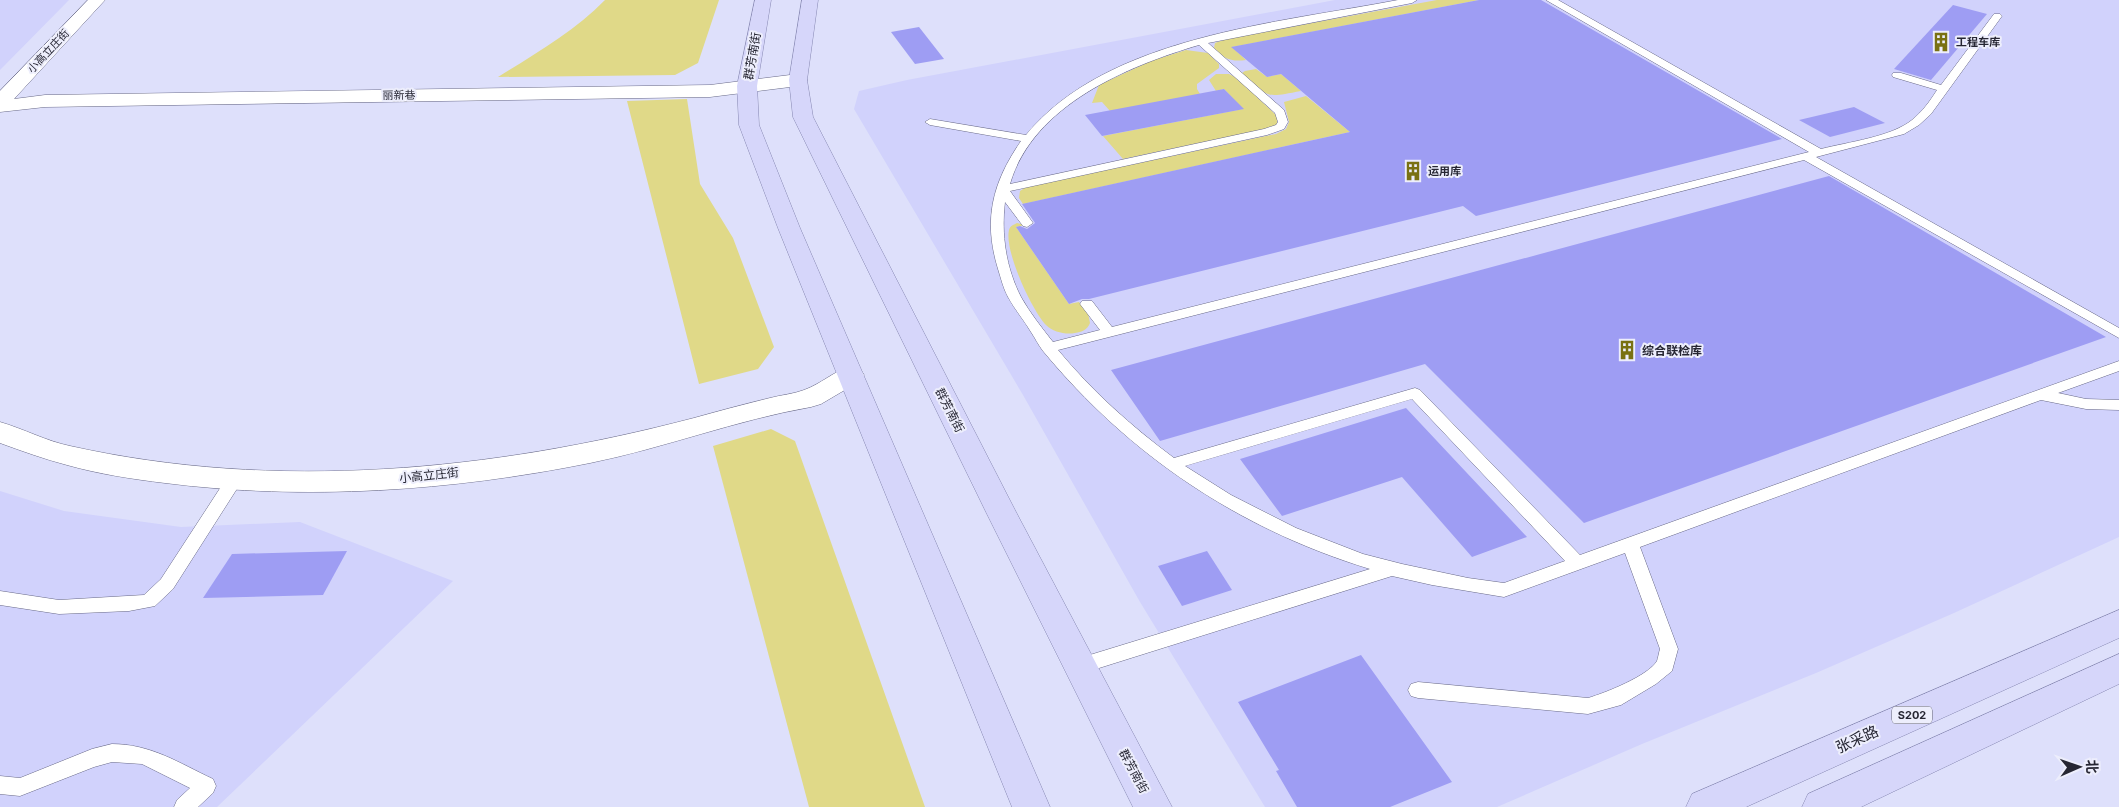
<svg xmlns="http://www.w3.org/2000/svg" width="2119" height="807" viewBox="0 0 2119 807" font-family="Inter,'Noto Sans SC',sans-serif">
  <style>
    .built { fill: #d1d2fc }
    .green { fill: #e0d988 }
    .building { fill: #9e9df3 }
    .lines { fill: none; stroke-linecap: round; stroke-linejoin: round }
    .lane-casing { stroke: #686987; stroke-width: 1 }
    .secondary-casing { stroke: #686987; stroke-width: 1 }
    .primary-casing { stroke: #8687b2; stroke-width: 1 }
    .lane { fill: #fff; fill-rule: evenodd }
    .secondary { fill: #fff; fill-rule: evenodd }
    .primary { fill: #d6d6fa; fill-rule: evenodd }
    .labels { text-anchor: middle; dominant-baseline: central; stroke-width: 4; stroke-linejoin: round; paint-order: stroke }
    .far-poi-label { font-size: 11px; font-weight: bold; fill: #262633; stroke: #edeefc; text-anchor: start }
    .far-street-label { font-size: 11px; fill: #262633; stroke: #edeefc }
    .shield { fill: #edeefc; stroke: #62626f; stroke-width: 1 }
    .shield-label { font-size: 11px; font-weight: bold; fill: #262633 }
    .street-label { font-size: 12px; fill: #262633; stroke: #edeefc }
    .poi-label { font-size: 12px; font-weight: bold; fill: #262633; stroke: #edeefc; text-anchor: start }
    .near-street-label { font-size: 15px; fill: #262633; stroke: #edeefc }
  </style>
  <rect width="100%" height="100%" fill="#dee0fb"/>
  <g class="built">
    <path d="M 0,0 L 69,0 L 0,70 Z"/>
    <path d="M 1335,0 L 2119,0 L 2119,537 L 1954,613 L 1816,673 L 1642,744 L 1497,807 L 1265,807 L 1140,602 L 1023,395 L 854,109 L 859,91 L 907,80 Z"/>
    <path d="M 0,491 L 64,511 L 181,527 L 300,522 L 453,581 L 217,807 L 0,807 Z"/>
  </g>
  <g class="green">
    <path d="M 605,0 L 719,0 L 698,63 L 675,75 L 498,77 C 535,54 575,31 605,0 Z"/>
    <path d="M 1437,0 L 1479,0 L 1232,47 L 1246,60 C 1231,62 1224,59 1214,48 L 1215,43 L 1226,39 Z"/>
    <path d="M 1186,50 L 1208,53 L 1219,64 L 1219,68 L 1197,84 L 1197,89 L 1200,94 L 1110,111 L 1102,102 L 1092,103 L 1099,85 L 1151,61 Z"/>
    <path d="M 1256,69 L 1267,77 L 1281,74 L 1301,91 C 1264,98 1269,98 1242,73 L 1245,71 Z"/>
    <path d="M 1216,74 L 1229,74 L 1237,78 L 1277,116 L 1277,124 L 1271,128 L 1123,159 L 1103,136 L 1243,109 L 1224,89 L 1216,91 L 1209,80 Z"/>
    <path d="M 1306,96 L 1350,132 L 1023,204 L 1019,198 L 1020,191 L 1026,187 L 1276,134 L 1286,129 L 1289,122 L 1284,102 Z"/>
    <path d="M 687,99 L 700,184 L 733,238 L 774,347 L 758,369 L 699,384 L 627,101 Z"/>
    <path d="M 1017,223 L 1025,225 L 1016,227 L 1069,304 L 1079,302 L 1088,313 L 1090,323 C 1087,330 1082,332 1075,333 C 1066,335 1053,332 1046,325 C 1032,310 1004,251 1009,230 C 1010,226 1013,225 1017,223 Z"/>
    <path d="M 771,429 L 795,441 L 925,807 L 809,807 L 713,446 Z"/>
  </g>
  <g class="building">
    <path d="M 1479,0 L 1541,0 L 1782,139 L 1476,216 L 1463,206 L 1089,299 L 1082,299 L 1069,304 L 1016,227 L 1020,226 L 1027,229 L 1035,223 L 1022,204 L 1350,132 L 1281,74 L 1267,77 L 1231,47 Z"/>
    <path d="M 1953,5 L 1987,14 L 1931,80 L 1894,69 Z"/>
    <path d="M 919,27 L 944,59 L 915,64 L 891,32 Z"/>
    <path d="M 1224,89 L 1244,109 L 1102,136 L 1085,115 Z"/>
    <path d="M 1854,107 L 1885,123 L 1830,137 L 1799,120 Z"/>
    <path d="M 1829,176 L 2106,337 L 1584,523 L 1425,364 L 1160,441 L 1111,370 Z"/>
    <path d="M 1406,408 L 1527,537 L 1472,557 L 1402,477 L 1282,516 L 1240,459 Z"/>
    <path d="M 347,551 L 323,595 L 203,598 L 232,554 Z"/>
    <path d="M 1207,551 L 1232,590 L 1182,606 L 1158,566 Z"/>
    <path d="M 1361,655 L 1452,782 L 1390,807 L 1297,807 L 1276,771 L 1279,770 L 1238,702 Z"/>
  </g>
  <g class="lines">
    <defs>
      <g id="lane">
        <path d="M 1398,0 L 1417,0 L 1412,3 L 1208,43 L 1284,110 L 1288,122 L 1284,129 L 1267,135 L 1010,191 L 1033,223 L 1027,227 L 1023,226 L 1005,202 C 1001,234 1006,268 1021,297 C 1030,313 1042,328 1053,342 L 1100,330 L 1080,304 L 1082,301 L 1092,301 L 1112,327 L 1809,152 L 1546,0 L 1558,0 L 1821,149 C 1848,142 1891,137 1912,120 C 1923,111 1930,101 1937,90 L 1893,77 L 1892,75 L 1893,73 L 1901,73 L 1941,85 L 1994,14 L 2000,14 L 2002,16 L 1931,114 L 1919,125 L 1904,134 L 1816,157 L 2119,328 L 2119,338 L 1804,160 L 1058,350 C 1092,391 1131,426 1174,458 L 1415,388 L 1420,390 L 1580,555 L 2119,361 L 2119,371 L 2058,393 L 2086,399 L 2119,400 L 2119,410 L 2086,409 L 2041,400 L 1640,547 L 1678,649 L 1672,671 L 1656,684 L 1621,705 L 1588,714 L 1418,698 L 1411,696 L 1408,690 L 1411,684 L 1418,682 L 1588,698 C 1605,693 1648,676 1657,661 C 1658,658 1659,652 1660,649 L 1625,553 L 1504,597 L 1432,585 L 1392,576 L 1080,674 L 1073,672 L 1071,666 L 1073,660 L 1080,658 L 1370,569 C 1239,529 1129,455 1043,351 C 1039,346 1035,338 1031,332 C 1024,320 1015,310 1008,297 C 1003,288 1001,278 998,269 C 983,220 992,183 1021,141 L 930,125 L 925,122 L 930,119 L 1026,135 C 1107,36 1279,23 1398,0 ZM 1199,45 L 1275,113 L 1278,122 L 1276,125 L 1264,129 L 1010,184 C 1033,105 1128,66 1199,45 ZM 1412,399 L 1565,561 L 1504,583 L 1468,578 L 1402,564 L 1363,554 L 1296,528 L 1231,495 L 1185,466 Z"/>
        <path d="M 234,474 L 240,476 L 242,480 L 240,484 L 173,589 L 155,606 L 129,611 L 59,614 L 0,605 L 0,591 L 59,600 L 144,595 L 161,579 L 228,476 Z"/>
        <path d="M 112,744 C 151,744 179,763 213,779 L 216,786 L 213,793 L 198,807 L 174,807 L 177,800 L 190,788 L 142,764 L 112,762 L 94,767 L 20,796 L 0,794 L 0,776 L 20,778 L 92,749 Z"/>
      </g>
      <g id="secondary">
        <path d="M 88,0 L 105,0 L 14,99 L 45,95 L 710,85 L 798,74 L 805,76 L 807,80 L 805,84 L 798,86 L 710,97 L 45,107 L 0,112 L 0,91 Z"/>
        <path d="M 851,366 L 860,369 L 864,375 L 860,381 L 821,404 L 811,407 C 736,420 664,448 590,463 C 451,491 306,501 165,483 C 132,479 99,474 67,465 C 44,459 22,451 0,443 L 0,422 C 24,429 46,441 70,446 C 276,492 492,471 694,418 C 719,411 745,404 770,398 C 781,395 794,394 804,390 C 821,384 834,371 851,366 Z"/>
      </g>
      <g id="primary">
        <path d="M 755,0 L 771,0 L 757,86 L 759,125 L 800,228 L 1050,807 L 1012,807 L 778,228 L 739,125 L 737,86 Z"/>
        <path d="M 802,0 L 818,0 L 807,80 L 813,117 L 1016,512 L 1172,807 L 1133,807 L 986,512 L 793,117 L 789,80 Z"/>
        <path d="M 2119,610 L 2119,638 L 1746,807 L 1686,807 L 1692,794 Z"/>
        <path d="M 2119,654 L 2119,684 L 1861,807 L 1802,807 L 1808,794 Z"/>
      </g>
    </defs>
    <use href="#lane" class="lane-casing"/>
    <use href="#secondary" class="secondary-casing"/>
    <use href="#primary" class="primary-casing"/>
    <use href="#lane" class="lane"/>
    <use href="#secondary" class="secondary"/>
    <use href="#primary" class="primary"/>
  </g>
  <defs>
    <symbol id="building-bare" viewBox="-9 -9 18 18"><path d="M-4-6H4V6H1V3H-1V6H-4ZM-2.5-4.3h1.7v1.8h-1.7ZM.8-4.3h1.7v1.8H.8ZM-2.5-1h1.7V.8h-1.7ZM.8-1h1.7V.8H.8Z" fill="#797112" stroke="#edeefc" stroke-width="2.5" paint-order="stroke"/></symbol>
  </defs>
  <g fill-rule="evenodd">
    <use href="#building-bare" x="1927" y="28" width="28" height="28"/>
    <use href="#building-bare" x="1399" y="157" width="28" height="28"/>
    <use href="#building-bare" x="1613" y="336" width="28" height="28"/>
  </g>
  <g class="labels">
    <g class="far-poi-label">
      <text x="1956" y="42">工程车库</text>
      <text x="1428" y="171">运用库</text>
    </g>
    <g class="far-street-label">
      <text transform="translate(48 51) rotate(-47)">小高立庄街</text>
      <text transform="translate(399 95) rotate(-1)">丽新巷</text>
    </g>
    <rect class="shield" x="1892" y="706.5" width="40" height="17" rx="4"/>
    <g class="shield-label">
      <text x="1912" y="715">S202</text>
    </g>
    <g class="street-label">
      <text transform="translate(752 56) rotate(-80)">群芳南街</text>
      <text transform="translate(950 410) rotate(63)">群芳南街</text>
      <text transform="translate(429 475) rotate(-6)">小高立庄街</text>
      <text transform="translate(1134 771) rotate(62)">群芳南街</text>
    </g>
    <g class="poi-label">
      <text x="1642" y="350">综合联检库</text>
    </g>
    <g class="near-street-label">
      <text transform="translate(1857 739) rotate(-24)">张采路</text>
    </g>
  </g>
  <g transform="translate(2079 767) rotate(88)" stroke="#edeefc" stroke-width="4" paint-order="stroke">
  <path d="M0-4L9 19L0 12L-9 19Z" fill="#262633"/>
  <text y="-8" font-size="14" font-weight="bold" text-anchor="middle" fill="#262633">北</text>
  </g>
</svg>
